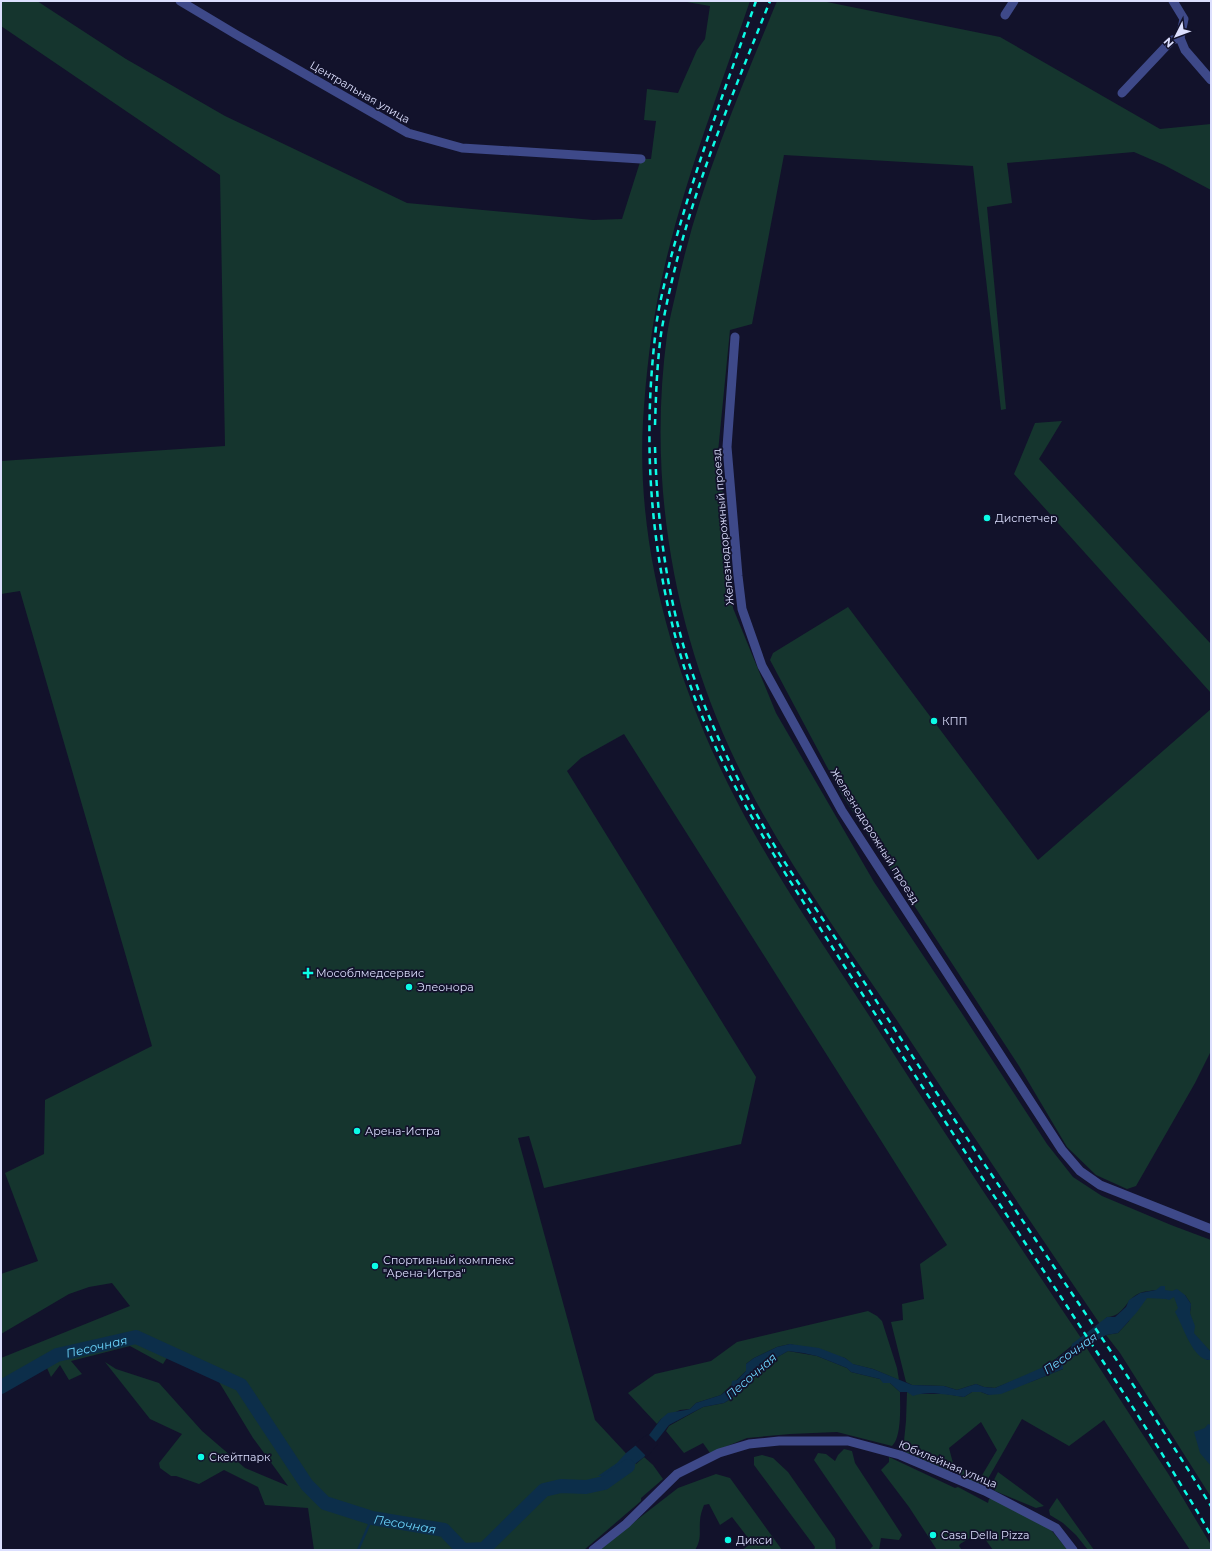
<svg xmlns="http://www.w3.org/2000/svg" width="1212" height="1551" viewBox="0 0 1212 1551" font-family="Montserrat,sans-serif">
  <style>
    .green { fill: #15352e }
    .water { fill: #0c2e4a }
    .pier { fill: #12122b }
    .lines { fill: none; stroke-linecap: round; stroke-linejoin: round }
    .stream { stroke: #0c2e4a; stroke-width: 2.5 }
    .river { stroke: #0c2e4a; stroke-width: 14 }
    .minor { stroke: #3e4989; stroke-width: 9 }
    .rail { stroke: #0cfbe6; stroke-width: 2.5; stroke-dasharray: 6 5; stroke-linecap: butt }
    .poi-dot { fill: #0cfbe6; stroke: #12122b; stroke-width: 1.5 }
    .labels { text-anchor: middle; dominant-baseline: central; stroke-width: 3.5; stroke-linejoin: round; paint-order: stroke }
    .street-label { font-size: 11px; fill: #dcdffe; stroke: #12122b }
    .poi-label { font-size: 11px; fill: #dcdffe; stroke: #12122b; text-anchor: start }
    .water-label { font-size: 12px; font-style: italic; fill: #6cd5fd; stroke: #12122b }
  </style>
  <rect width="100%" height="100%" fill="#12122b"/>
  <g class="green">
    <path d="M 1,1 L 37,1 L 126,59 L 225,116 L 407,203 L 593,220 L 622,219 L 641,159 L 651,159 L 656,121 L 644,120 L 647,89 L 678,93 L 697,50 L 705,39 L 710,6 L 681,1 L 750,1 C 718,94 682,186 661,282 C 651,328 646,375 643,421 C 636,546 673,673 728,784 C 768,865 821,941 870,1017 C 939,1125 1010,1232 1081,1338 L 1048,1365 L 1032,1373 L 995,1388 L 984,1387 L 976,1384 L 957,1390 L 944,1386 L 912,1385 L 906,1382 L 891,1322 L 903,1320 L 902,1304 L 924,1299 L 920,1264 L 947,1245 L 624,734 L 581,758 L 567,771 L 756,1077 L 741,1144 L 544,1188 L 538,1166 L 529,1136 L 518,1138 L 595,1420 L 636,1464 L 644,1457 L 653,1465 L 663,1479 L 641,1498 L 641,1501 L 584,1550 L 314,1550 L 308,1508 L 265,1505 L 258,1487 L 224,1470 L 199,1484 L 176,1476 L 171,1476 L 160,1468 L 159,1463 L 182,1434 L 150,1419 L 105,1362 L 116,1369 L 159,1383 L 202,1431 L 245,1468 L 288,1486 L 253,1438 L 219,1382 L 173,1348 L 163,1364 L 130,1346 L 71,1361 L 82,1374 L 69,1380 L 60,1365 L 51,1377 L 43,1359 L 4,1381 L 1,1385 L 1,1358 L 130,1306 L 112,1283 L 89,1287 L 69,1294 L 1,1334 L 1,1274 L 38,1261 L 5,1173 L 44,1154 L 45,1100 L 152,1046 L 20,591 L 1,594 L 1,461 L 225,446 L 220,175 L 1,26 Z"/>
    <path d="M 777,1 L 822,1 L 1000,37 L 1160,129 L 1211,124 L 1211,190 L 1164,165 L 1134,152 L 1007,163 L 1012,203 L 987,207 L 1006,409 L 1001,410 L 973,166 L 784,155 L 752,324 L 730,330 L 718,452 L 732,573 L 733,608 L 776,713 L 874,882 L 961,1012 L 1047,1144 L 1073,1177 L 1102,1196 L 1171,1225 L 1211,1240 L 1211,1352 L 1194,1336 L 1190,1313 L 1191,1304 L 1185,1295 L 1180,1305 L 1179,1318 L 1207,1360 L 1211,1360 L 1211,1497 L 1120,1353 L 1106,1335 L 1118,1333 L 1129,1321 L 1133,1309 L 1156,1290 C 1151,1291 1145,1291 1140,1293 C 1125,1299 1125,1316 1107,1317 L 1100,1324 C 1031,1223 963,1121 896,1019 C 846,944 792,870 750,790 C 677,651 646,491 667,335 C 669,320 673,306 676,292 C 697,191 738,96 777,1 Z"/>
    <path d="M 1062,421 L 1039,459 L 1211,644 L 1211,693 L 1014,474 L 1035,423 Z"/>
    <path d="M 848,607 L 1038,860 L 1211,709 L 1211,1051 L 1195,1083 L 1136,1186 L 1127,1189 L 1096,1175 L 1067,1147 L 1019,1066 L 842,795 L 770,660 L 773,653 Z"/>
    <path d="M 868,1311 L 877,1316 L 882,1321 L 897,1368 L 899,1380 L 873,1369 L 852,1364 L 845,1358 L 790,1344 L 777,1347 L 754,1358 L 746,1364 L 746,1371 L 721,1395 L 696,1403 L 690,1409 L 680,1410 L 661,1419 L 657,1424 L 628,1393 L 655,1374 L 711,1361 L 737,1342 Z"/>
    <path d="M 1086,1347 L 1169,1475 L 1211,1545 L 1211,1550 L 1190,1550 L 1104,1420 L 1069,1446 L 1022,1419 L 985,1484 C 978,1485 965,1479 960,1474 L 961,1469 L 971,1473 L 975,1478 L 981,1477 L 997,1450 L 981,1422 L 949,1448 L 954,1467 L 948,1471 L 903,1451 L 906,1421 L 907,1392 L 916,1394 L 946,1394 L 964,1397 L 972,1392 L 981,1392 L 989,1395 L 1033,1381 L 1063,1369 L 1063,1365 Z"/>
    <path d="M 788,1351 L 817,1356 L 847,1368 L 851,1372 L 880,1379 L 890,1383 L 900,1392 C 900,1405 902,1437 892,1446 L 837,1432 L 790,1434 L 747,1438 L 710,1453 L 703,1443 L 684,1453 L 666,1431 L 669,1426 L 703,1407 L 724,1403 L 732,1398 L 750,1378 L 758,1373 L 767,1363 Z"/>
    <path d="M 844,1449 L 852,1451 L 855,1463 L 902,1535 L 899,1540 L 881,1538 L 879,1550 L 869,1550 L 873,1546 L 814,1460 L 818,1453 L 826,1454 L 835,1461 L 838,1455 Z"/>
    <path d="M 762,1455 L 773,1458 L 788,1472 L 835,1539 L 836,1550 L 814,1550 L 815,1547 L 754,1465 L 754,1457 Z"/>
    <path d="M 889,1457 L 955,1488 L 958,1487 L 988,1503 L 989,1499 L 997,1498 L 1051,1530 L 1068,1550 L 993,1550 L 980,1532 L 960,1544 L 959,1546 L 962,1550 L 937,1550 L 909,1507 L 881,1470 L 889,1462 Z"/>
    <path d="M 998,1472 L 1040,1503 L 1044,1506 L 1036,1508 L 995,1491 C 990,1485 995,1478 998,1472 Z"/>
    <path d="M 716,1474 L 730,1478 L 782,1550 L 742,1550 L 752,1543 L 732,1517 L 720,1525 L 709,1504 L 704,1505 C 702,1510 700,1516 700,1521 C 699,1533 702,1539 695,1550 L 598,1550 L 678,1488 Z"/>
    <path d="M 1057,1498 L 1094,1550 L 1088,1550 L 1076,1535 L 1063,1523 L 1050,1515 L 1049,1510 Z"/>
  </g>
  <g class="water">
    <path d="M 1161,1286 L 1165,1286 L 1165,1290 L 1172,1291 L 1177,1289 L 1185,1295 L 1191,1304 L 1190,1313 L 1195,1326 L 1194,1333 L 1211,1352 L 1211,1360 C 1193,1362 1183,1325 1175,1312 L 1178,1308 L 1174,1297 L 1169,1300 L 1166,1299 L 1147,1298 L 1137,1312 L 1118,1333 L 1106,1335 L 1086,1347 L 1063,1365 L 1063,1369 L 1001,1394 L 989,1395 L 981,1392 L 972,1392 L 964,1397 C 950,1395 926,1390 913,1396 L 907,1392 L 900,1392 L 890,1383 L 883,1383 L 880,1379 L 851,1372 L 847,1368 L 817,1356 L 803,1353 L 788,1351 L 767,1363 L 766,1367 L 750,1378 L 732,1398 L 724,1403 L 703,1407 L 669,1425 L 644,1457 L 630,1468 L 618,1476 L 598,1476 L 617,1463 L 626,1453 L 649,1435 L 661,1419 L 668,1413 L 686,1410 L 690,1409 L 696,1403 L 721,1395 L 731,1387 L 732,1381 L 737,1380 L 746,1371 L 746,1364 L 754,1358 L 777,1347 L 790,1344 L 819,1348 L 845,1358 L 853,1364 L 873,1369 L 912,1385 L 944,1386 L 957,1390 L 976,1384 L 984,1387 L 995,1388 L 1048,1365 L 1071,1348 L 1072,1344 L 1107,1317 L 1115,1317 L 1126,1307 L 1129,1300 L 1140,1293 L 1156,1290 Z"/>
    <path d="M 1208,1424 L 1211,1425 L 1211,1438 L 1210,1438 L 1211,1444 L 1211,1466 L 1200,1453 L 1194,1432 L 1205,1428 Z"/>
  </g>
  <path class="pier" d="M 648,1434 L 658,1444 L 647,1457 L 634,1444 Z"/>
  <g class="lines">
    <path class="stream" d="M 358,1550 L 372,1518"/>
    <path class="river" id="s1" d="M 1,1387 L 57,1355 L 136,1337 L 241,1385 L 307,1485 L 325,1503 L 372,1518 L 444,1530 L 463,1550 L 484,1549 L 544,1490 L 561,1486 L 586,1487 L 604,1483 L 628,1466"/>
    <g class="minor">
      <path d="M 180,1 L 237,35 L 408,133 L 462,148 L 641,159"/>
      <path d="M 1173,1 L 1184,19 L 1180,38 L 1185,50 L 1211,80"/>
      <path d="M 1005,15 L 1014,1"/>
      <path d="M 1122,93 L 1172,40 L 1180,38"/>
      <path d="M 735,337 L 727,447 L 738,576 L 742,609 L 762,666 L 842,811 L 1062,1150 L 1080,1171 L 1100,1185 L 1211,1229"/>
      <path d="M 593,1550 L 626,1524 L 677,1474 L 719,1453 L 749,1444 L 779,1441 L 848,1441 L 900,1455 L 985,1491 L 1056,1528 L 1073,1550"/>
    </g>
    <g class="rail">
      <path d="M 756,1 C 726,87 693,173 670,261 C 664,286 657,311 655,337 C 643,442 650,548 679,650 C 712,766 781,867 845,967 C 916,1078 988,1187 1061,1297 C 1098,1354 1136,1411 1172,1470 C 1185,1492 1199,1513 1211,1536"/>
      <path d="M 655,425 C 656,394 657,364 661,334 C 665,309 671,284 677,260 C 700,171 736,86 770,1"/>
      <path d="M 655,447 C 657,516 665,584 685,651 C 707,721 740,787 777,850 C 795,879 815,907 834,936 C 860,975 885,1015 911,1054 C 1010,1205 1115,1352 1211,1506"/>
    </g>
  </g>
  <g class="poi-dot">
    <circle cx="987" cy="518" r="4"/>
    <circle cx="934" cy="721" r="4"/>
    <path d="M306 967h4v4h4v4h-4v4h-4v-4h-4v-4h4z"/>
    <circle cx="409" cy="987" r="4"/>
    <circle cx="357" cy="1131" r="4"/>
    <circle cx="375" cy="1266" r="4"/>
    <circle cx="201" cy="1457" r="4"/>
    <circle cx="933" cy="1535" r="4"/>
    <circle cx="728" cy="1540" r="4"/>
  </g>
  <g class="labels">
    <g class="street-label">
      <text transform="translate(360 92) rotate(30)">Центральная улица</text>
      <text transform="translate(723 527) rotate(-95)">Железнодорожный проезд</text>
      <text transform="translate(875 836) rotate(58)">Железнодорожный проезд</text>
      <text transform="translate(948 1464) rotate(23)">Юбилейная улица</text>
    </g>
    <g class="poi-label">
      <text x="995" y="518">Диспетчер</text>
      <text x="942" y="721">КПП</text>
      <text x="316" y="973">Мособлмедсервис</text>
      <text x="417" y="987">Элеонора</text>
      <text x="365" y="1131">Арена-Истра</text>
      <text x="383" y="1260">Спортивный комплекс<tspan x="383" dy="13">"Арена-Истра"</tspan></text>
      <text x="209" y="1457">Скейтпарк</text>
      <text x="941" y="1535">Casa Della Pizza</text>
      <text x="736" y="1540">Дикси</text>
    </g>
    <g class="water-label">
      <text stroke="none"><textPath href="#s1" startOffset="105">Песочная</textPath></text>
      <text transform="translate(1070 1353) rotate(-35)">Песочная</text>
      <text transform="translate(751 1376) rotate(-41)">Песочная</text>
      <text stroke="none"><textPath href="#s1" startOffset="489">Песочная</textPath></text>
    </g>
  </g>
  <rect width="1212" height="1551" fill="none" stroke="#dcdffe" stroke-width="4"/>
  <g transform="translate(1176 36) rotate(228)" stroke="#12122b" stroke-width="3" paint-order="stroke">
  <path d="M0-3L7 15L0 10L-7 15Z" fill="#dcdffe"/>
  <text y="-6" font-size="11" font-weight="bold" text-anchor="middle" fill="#dcdffe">N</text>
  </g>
</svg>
